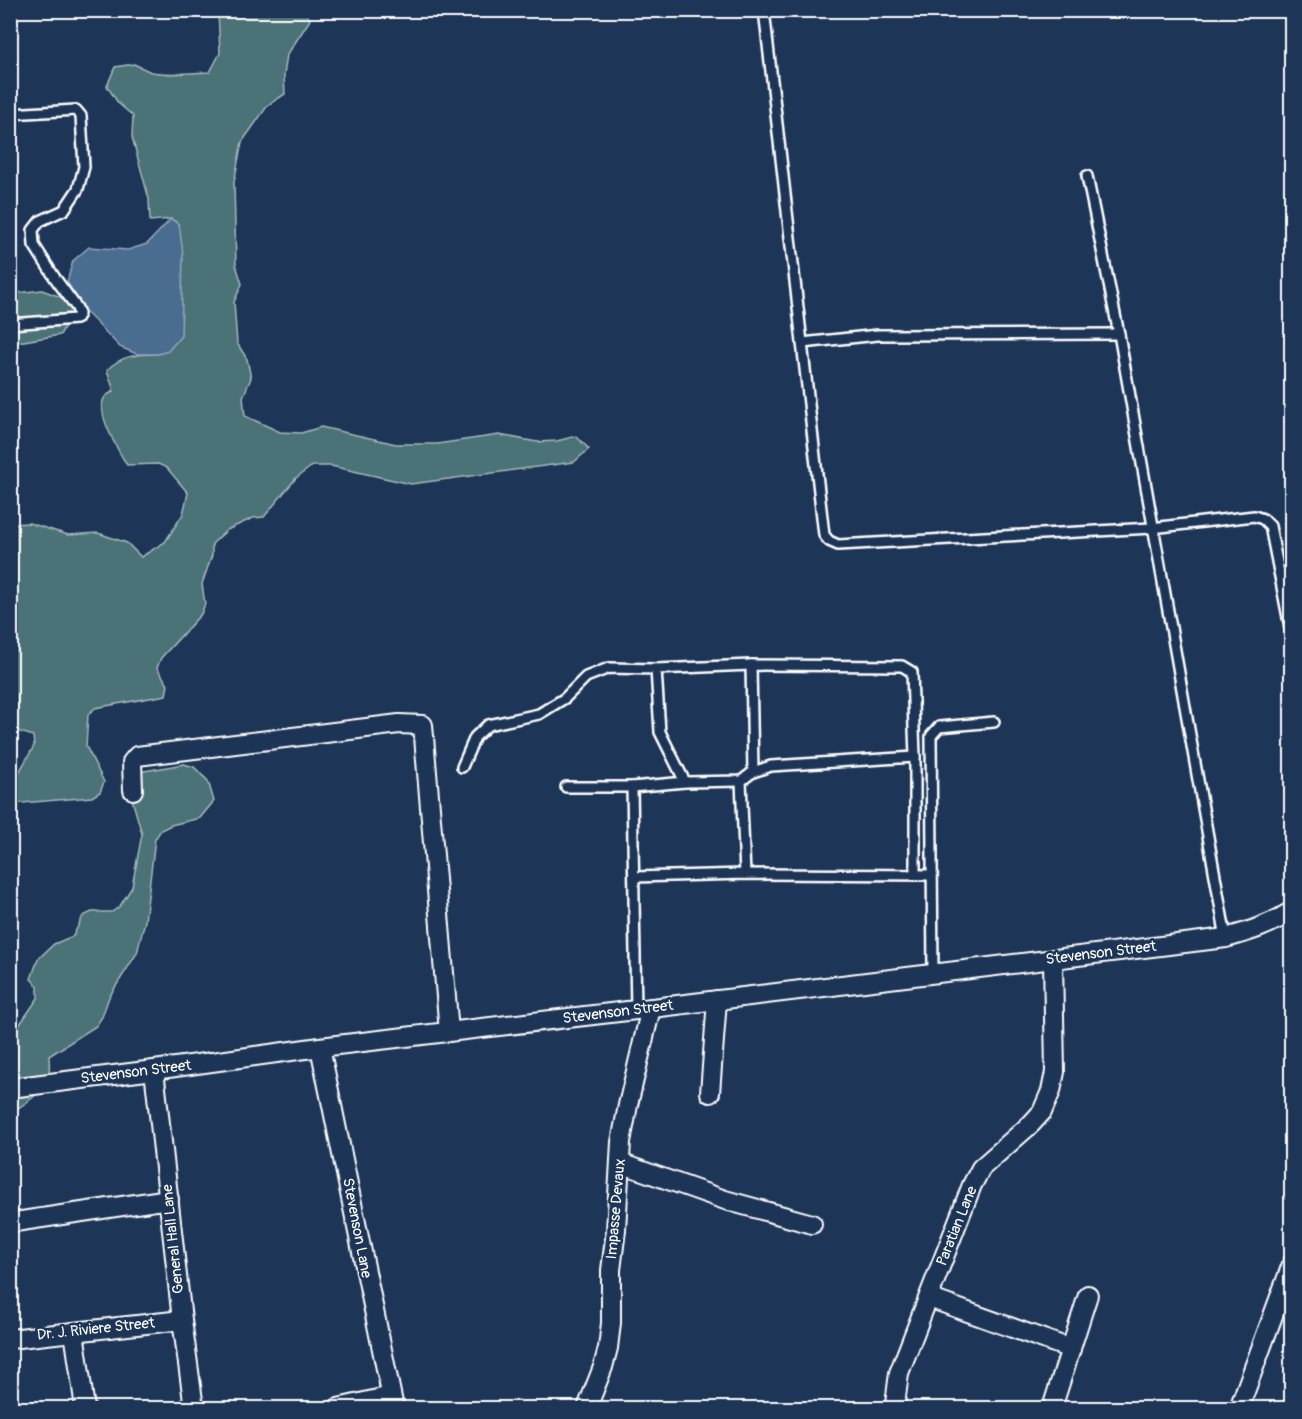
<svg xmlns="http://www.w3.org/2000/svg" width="1302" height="1419" viewBox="0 0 1302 1419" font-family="Pangolin,sans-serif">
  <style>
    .green { fill: #4b7377; stroke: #a5b9bb; stroke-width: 1.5 }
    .water { fill: #496c90; stroke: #92a7bc; stroke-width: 1.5 }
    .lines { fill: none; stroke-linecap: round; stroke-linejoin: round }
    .service-casing { stroke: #fff; stroke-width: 14 }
    .minor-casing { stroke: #fff; stroke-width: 22 }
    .service { stroke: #1d3557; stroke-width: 9 }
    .minor { stroke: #1d3557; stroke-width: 18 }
    .labels { text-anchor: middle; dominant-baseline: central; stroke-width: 5; stroke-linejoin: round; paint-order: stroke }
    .street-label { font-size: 15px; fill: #fff; stroke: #1d3557 }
  </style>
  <rect width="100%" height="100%" fill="#1d3557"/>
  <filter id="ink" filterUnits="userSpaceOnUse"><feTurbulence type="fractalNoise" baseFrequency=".0167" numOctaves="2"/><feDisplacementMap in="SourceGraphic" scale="12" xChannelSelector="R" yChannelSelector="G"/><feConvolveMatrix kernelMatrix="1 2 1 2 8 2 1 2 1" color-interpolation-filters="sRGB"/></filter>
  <g filter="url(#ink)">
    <g class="green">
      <path d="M 218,11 L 305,11 L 310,20 L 287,55 L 284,75 L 285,94 L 268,105 L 242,142 L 234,182 L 236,265 L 242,284 L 234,302 L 237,343 L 247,359 L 251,378 L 243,397 L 245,416 L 280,432 L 301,433 L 321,427 L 396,444 L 437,444 L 499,435 L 537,442 L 557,441 L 576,436 L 589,449 L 574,462 L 411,484 L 331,466 L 312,466 L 296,478 L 264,517 L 253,518 L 227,530 L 212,544 L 212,555 L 202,584 L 205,604 L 201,614 L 161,658 L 157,668 L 168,685 L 166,695 L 95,708 L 88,715 L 86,746 L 104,782 L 100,792 L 92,797 L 11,804 L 11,772 L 18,774 L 34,746 L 33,736 L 11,729 L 10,524 L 29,523 L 68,535 L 98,533 L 127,543 L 141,557 L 165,542 L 183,514 L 188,493 L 167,468 L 158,464 L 127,465 C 119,452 94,411 105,397 C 108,394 111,393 114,391 L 107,370 C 121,355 139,354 158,354 L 179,224 L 171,219 L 150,221 L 149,199 L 132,137 L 133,116 L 118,103 L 107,86 L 115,67 L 134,64 L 151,72 L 170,74 L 210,72 L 220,53 Z"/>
      <path d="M 42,290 L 69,300 L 74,309 L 60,335 L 11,343 L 10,294 Z"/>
      <path d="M 184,764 L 194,767 L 208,781 L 214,801 L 200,818 L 171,825 L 161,830 L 155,839 L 145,921 L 137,953 L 109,997 L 102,1017 L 96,1026 L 49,1056 C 49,1061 50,1066 49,1071 C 47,1090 26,1104 11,1112 L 11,1037 L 38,998 L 38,986 L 31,979 L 38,959 L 54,944 L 73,936 L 83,916 L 92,912 L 112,912 L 120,906 L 132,887 L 142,834 L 127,782 L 133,773 Z"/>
    </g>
    <path class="water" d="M 171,219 L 179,224 L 183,254 L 181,336 L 168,351 L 158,354 L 137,354 L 120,347 L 84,310 L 67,282 L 73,261 L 89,247 L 128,250 L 147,244 Z"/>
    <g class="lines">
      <defs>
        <g id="service">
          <path d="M 764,10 L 824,535 L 829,541 L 838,545 L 1152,528 L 1254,516 L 1263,519 L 1270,526 L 1292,638"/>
          <path d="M 10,114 L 76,110 L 81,116 L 84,167 L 78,189 L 64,210 L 40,221 L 33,230 L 34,245 L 55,278 L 77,308 L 79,314 L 76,319 L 10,324"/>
          <path d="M 1087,176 L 1119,334 L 1226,938"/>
          <path d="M 802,343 L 878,335 L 1119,334"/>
          <path d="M 751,665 L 753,772"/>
          <path d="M 462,767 L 475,737 L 488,725 L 539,714 L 565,698 L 586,677 L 609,668 L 656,669"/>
          <path d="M 741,781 L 745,874"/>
          <path d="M 685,782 L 660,732 L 656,669 L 751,665 L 902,666 L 912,672 L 915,757 L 915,875"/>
          <path d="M 566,787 L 632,787 L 685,782 L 741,781 L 753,772 L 771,766 L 915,757"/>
          <path d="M 632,787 L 636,1010"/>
          <path d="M 634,877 L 745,874 L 932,875"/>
          <path d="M 933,973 L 931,736 L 939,727 L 994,722"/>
        </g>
        <g id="minor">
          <path d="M 133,790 L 132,762 L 137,756 L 399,724 L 423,725 L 449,1032"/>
          <path d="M 320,1047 L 394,1408"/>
          <path d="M 154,1070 L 182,1320 L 194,1408"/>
          <path d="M 10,1088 L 154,1070 L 320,1047 L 636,1010 L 1226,938 C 1251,931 1270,925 1292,911"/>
          <path d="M 710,1093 L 717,1000"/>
          <path d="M 620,1163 L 725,1200 L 812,1224"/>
          <path d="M 15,1222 L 169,1199"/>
          <path d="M 929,1298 L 1071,1349"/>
          <path d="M 74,1332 L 85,1408"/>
          <path d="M 10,1339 L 182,1320"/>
          <path d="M 338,1408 L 391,1396"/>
          <path d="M 587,1408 L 603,1367 L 608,1348 L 611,1323 L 611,1270 L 616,1230 L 621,1142 L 628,1105 L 651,1008"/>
          <path d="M 895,1408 L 895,1404 L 899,1373 L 972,1185 L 981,1168 L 1031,1124 L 1042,1112 L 1051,1091 L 1055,1072 L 1053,959"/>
          <path d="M 1052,1408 L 1088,1295"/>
          <path d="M 1239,1408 L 1292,1264"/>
        </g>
      </defs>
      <use href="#service" class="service-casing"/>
      <use href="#minor" class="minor-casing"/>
      <use href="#service" class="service"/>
      <use href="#minor" class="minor"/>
    </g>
  </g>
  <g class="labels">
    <g class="street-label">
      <text transform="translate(1101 953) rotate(-7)">Stevenson Street</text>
      <text transform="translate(618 1012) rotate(-7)">Stevenson Street</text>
      <text transform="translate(136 1072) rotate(-7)">Stevenson Street</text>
      <text transform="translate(616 1209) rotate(-85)">Impasse Devaux</text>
      <text transform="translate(957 1226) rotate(-68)">Paratian Lane</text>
      <text transform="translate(357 1228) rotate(79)">Stevenson Lane</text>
      <text transform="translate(173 1239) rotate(-96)">General Hall Lane</text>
      <text transform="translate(96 1329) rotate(-6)">Dr. J. Riviere Street</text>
    </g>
  </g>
  <rect width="1302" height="1419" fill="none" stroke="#1d3557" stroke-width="36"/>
  <rect x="18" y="18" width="1266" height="1383" fill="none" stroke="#fff" stroke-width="2" filter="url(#ink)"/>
</svg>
